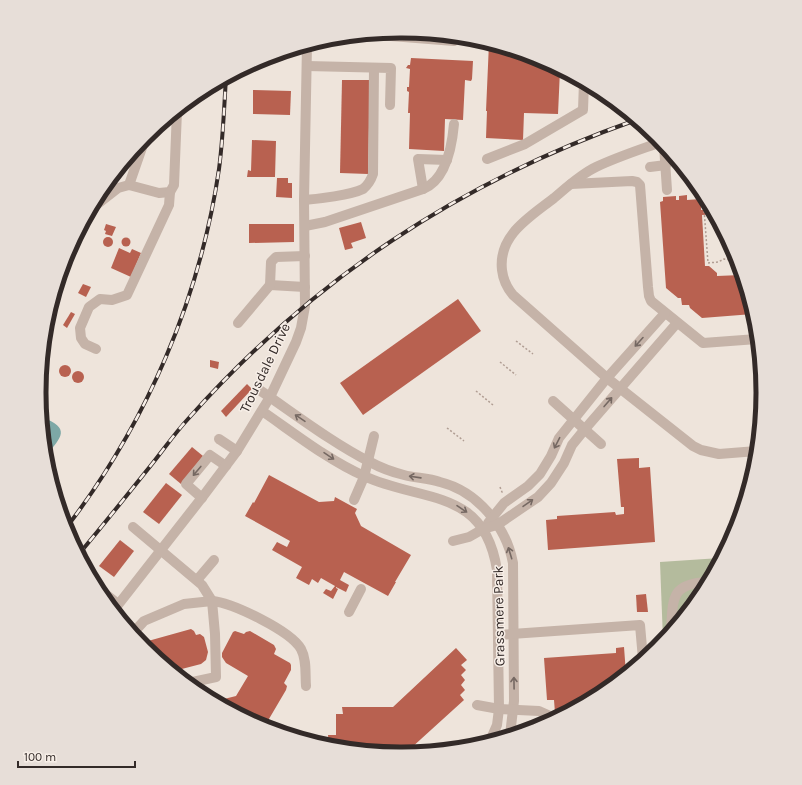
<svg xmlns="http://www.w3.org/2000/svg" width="802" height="785" viewBox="0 0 802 785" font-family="Karla,sans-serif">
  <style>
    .green { fill: #b4bb9d }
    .water { fill: #7da8a6 }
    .building { fill: #b86150 }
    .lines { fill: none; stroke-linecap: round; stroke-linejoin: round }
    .path { stroke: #b09d93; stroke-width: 1.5; stroke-dasharray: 2 2; stroke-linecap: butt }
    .minor { stroke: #c5b3a8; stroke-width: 10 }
    .rail-casing { stroke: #332a28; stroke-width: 4 }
    .rail { stroke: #f7eee7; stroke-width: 2.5; stroke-dasharray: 8; stroke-linecap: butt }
    .oneway { stroke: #756862 }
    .labels { text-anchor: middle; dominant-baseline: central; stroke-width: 3; stroke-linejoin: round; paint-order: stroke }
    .street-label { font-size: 14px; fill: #332a28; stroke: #f7eee7 }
    .rim { fill: none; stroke: #332a28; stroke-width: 5 }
  </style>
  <rect width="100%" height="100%" fill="#eee4db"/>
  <path class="green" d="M 720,558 L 701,594 L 663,640 L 660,562 Z"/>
  <path class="water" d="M 42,417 C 71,429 62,436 46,456 Z"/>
  <g class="building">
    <path d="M 489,43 L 540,59 L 560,70 L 558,114 L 524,113 L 523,140 L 486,138 L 487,111 L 486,111 Z"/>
    <path d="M 411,58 L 473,61 L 472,79 L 471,81 L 465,80 L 463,120 L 445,119 L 444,151 L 409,149 L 410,113 L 408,113 L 409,92 L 407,91 L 407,87 L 409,87 L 410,69 L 406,68 L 408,65 L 410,65 Z"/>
    <path d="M 342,80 L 370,80 L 368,174 L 340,173 Z"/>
    <path d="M 253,90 L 291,91 L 290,115 L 253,114 Z"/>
    <path d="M 252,140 L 276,141 L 275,177 L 247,177 L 248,170 L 251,171 Z"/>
    <path d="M 277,178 L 288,178 L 288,183 L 292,183 L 292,198 L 276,197 Z"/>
    <path d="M 687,195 L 687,200 L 701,199 L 701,210 L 711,209 L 714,214 L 702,215 L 705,266 L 709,266 L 717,273 L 717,276 L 741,275 L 753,314 L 702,318 L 690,308 L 689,305 L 682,305 L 681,298 L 678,298 L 666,288 L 660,202 L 663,201 L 663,197 L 676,196 L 676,200 L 679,200 L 679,196 Z"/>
    <path d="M 361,222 L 366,238 L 351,243 L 353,248 L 345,250 L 339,228 Z"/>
    <path d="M 106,224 L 116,227 L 112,236 L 105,234 L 106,231 L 104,230 Z"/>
    <path d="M 249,224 L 294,224 L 294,242 L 249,243 Z"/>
    <circle cx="108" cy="242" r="5"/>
    <circle cx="126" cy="242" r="4.5"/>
    <path d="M 119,248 L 130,253 L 132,249 L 141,253 L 131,277 L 111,268 Z"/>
    <path d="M 83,284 L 91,287 L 86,297 L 78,293 Z"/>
    <path d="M 458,299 L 481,331 L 363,415 L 340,383 Z"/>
    <path d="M 71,312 L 75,314 L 67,328 L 63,325 Z"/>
    <path d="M 210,360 L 219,362 L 218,369 L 210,367 Z"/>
    <circle cx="65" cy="371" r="6"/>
    <circle cx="78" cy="377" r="6"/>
    <path d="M 247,384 L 252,389 L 226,417 L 221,411 Z"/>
    <path d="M 192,447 L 203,456 L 181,484 L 169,474 Z"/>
    <path d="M 639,458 L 639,468 L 650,467 L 655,542 L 548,550 L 546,520 L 557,519 L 557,516 L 615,512 L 616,515 L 624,514 L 624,507 L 621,507 L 617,459 Z"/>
    <path d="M 269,475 L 319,502 L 334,501 L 335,497 L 357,509 L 355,513 L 361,526 L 411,555 L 395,582 L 396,582 L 388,596 L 344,572 L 340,580 L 349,585 L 346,592 L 336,587 L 336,588 L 338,589 L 333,599 L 323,593 L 326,589 L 331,591 L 335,586 L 321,578 L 318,583 L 312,579 L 309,585 L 296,578 L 302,567 L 272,550 L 277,542 L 287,547 L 290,541 L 245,516 L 253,502 L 254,503 Z"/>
    <path d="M 166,483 L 182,495 L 159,524 L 143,512 Z"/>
    <path d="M 120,540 L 134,551 L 114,577 L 99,566 Z"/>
    <path d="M 646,594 L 648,612 L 637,612 L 636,595 Z"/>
    <path d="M 191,629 L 194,631 L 196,635 L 200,634 L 204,637 L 208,652 L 206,660 L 201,664 L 174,671 L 146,648 L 145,644 L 148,641 Z"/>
    <path d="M 235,631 L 244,634 L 246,632 L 250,631 L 274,645 L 276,649 L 274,654 L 290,663 L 291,665 L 291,670 L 284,683 L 287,686 L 286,690 L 266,724 L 262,724 L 257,721 L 254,722 L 216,701 L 236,696 L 248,676 L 226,663 L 222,657 L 222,653 L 233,632 Z"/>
    <path d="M 624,647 L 626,674 L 602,693 L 557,716 L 555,713 L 554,700 L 547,700 L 544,658 L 616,653 L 616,648 Z"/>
    <path d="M 456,648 L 467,660 L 461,665 L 466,670 L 461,675 L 465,680 L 461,685 L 465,690 L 460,695 L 464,700 L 410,749 L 363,750 L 329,747 L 328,735 L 336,735 L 336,714 L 343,714 L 342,707 L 393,707 Z"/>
  </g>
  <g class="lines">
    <g class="path">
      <path d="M 709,206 L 704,209 L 708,263 L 718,262 L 724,259 L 737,261"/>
      <path d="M 516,341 L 533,354"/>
      <path d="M 500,362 L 516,375"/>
      <path d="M 476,391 L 493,405"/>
      <path d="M 447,428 L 464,441"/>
      <path d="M 500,487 L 502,492 L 501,494"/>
    </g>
    <g class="minor">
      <path d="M 366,34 L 454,41"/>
      <path d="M 307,66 L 391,68 L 390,105"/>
      <path d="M 661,142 C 639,150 617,157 596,167 C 581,174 567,187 554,198 C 530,217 498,235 502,270 C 503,279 507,288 513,295 L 607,378 L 693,446 L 701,450 L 719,454 L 757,451"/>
      <path d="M 664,146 L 667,190"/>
      <path d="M 487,159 L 525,144 L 583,110 L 584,82"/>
      <path d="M 650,167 L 666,165"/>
      <path d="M 571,184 L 632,181 L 637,182 L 640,185 L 648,287 L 649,296 L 651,301 L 703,343 L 757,339"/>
      <path d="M 129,185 L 146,136"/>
      <path d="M 423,189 L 418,159 L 447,160"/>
      <path d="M 304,200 C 318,199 351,195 363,189 C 368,185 371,180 373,174 L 374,68"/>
      <path d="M 91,209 L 118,188 L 129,185 L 159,193 L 170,192 L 174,185 L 177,111"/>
      <path d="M 305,226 L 325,222 L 423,189 C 446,180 452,146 454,124"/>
      <path d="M 270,285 L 305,287"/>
      <path d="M 238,323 L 270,285 L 271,262 L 276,257 L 305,256"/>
      <path d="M 96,349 L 85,344 L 81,338 L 80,328 L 89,307 L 100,299 L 112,300 L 127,295 L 169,205 L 170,192"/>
      <path d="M 258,389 C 295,414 331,442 370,462 C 381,468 392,472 404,475 C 415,478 428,478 440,482 C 477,491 506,526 513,563 L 514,701 L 510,735"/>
      <path d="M 553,401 L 601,444"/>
      <path d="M 262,411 C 294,433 328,460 364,476 C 423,503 484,487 497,570 L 499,709 L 497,725 L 490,741"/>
      <path d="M 219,439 L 237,451"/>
      <path d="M 202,498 L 186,484 L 210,455 L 226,466"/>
      <path d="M 354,500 L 364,477 L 374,436"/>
      <path d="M 488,523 L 504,503 L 528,486 L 540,474 L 551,456 L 559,438 L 607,378 L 665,313"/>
      <path d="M 453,541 L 469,537 L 483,529 L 497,525 L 538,497 L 551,483 L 564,463 L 572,445 L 585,429 L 677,323"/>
      <path d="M 197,580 L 214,560"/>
      <path d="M 104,593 L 118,604"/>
      <path d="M 114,610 L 204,495 L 237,451 L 270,397 L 296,342 L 301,328 L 305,306 L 304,200 L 307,45"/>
      <path d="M 349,612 L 361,589"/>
      <path d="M 671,630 C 673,598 671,584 707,582"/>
      <path d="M 133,633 L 144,621 L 184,604 L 212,601 L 202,585 L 133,527"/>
      <path d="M 498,635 L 640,625 L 643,659"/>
      <path d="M 188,683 L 216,677 L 215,634 L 212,601 C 233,603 291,631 301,649 C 307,660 305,674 306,686"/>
      <path d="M 477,705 L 499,709 L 539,711 L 548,715 L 550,721"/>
    </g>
    <defs>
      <g id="rail">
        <path d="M 66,528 C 146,424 200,299 219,169 C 223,139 224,108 226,78"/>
        <path d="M 79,554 C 104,524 128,494 152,464 C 164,449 175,433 188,419 C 313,279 459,182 636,120"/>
      </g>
    </defs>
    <use href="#rail" class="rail-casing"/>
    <use href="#rail" class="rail"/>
  </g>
  <defs><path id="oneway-shaft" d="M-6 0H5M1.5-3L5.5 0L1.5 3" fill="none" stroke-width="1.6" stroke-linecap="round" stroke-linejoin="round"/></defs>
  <g class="oneway">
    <use href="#oneway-shaft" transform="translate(639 342) rotate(132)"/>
    <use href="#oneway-shaft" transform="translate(608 402) rotate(-49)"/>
    <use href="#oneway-shaft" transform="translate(300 418) rotate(-146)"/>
    <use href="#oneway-shaft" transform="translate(557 443) rotate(117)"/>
    <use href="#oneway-shaft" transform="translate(329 456) rotate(34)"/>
    <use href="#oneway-shaft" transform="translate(197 471) rotate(130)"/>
    <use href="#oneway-shaft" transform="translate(415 477) rotate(-172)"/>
    <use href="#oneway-shaft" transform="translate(528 503) rotate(-35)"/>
    <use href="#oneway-shaft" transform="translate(462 509) rotate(34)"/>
    <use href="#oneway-shaft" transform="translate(510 553) rotate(-107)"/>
    <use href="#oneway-shaft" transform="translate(514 683) rotate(-91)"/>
  </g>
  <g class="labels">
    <g class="street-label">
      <text transform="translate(265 368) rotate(-64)">Trousdale Drive</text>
      <text transform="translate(499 616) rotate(-91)">Grassmere Park</text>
    </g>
  </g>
  <path d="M0 0H802V785H0ZM400 38H402A354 354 0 0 1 756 392V393A354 354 0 0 1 402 747H400A354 354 0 0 1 46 393V392A354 354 0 0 1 400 38Z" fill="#e7ded8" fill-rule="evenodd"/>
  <path class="rim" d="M400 38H402A354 354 0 0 1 756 392V393A354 354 0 0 1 402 747H400A354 354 0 0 1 46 393V392A354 354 0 0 1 400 38Z"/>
  <path d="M18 761v6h117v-6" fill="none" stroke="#332a28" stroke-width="2"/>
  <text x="24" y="761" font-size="12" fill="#332a28" stroke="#f7eee7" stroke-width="3" paint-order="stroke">100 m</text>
</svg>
